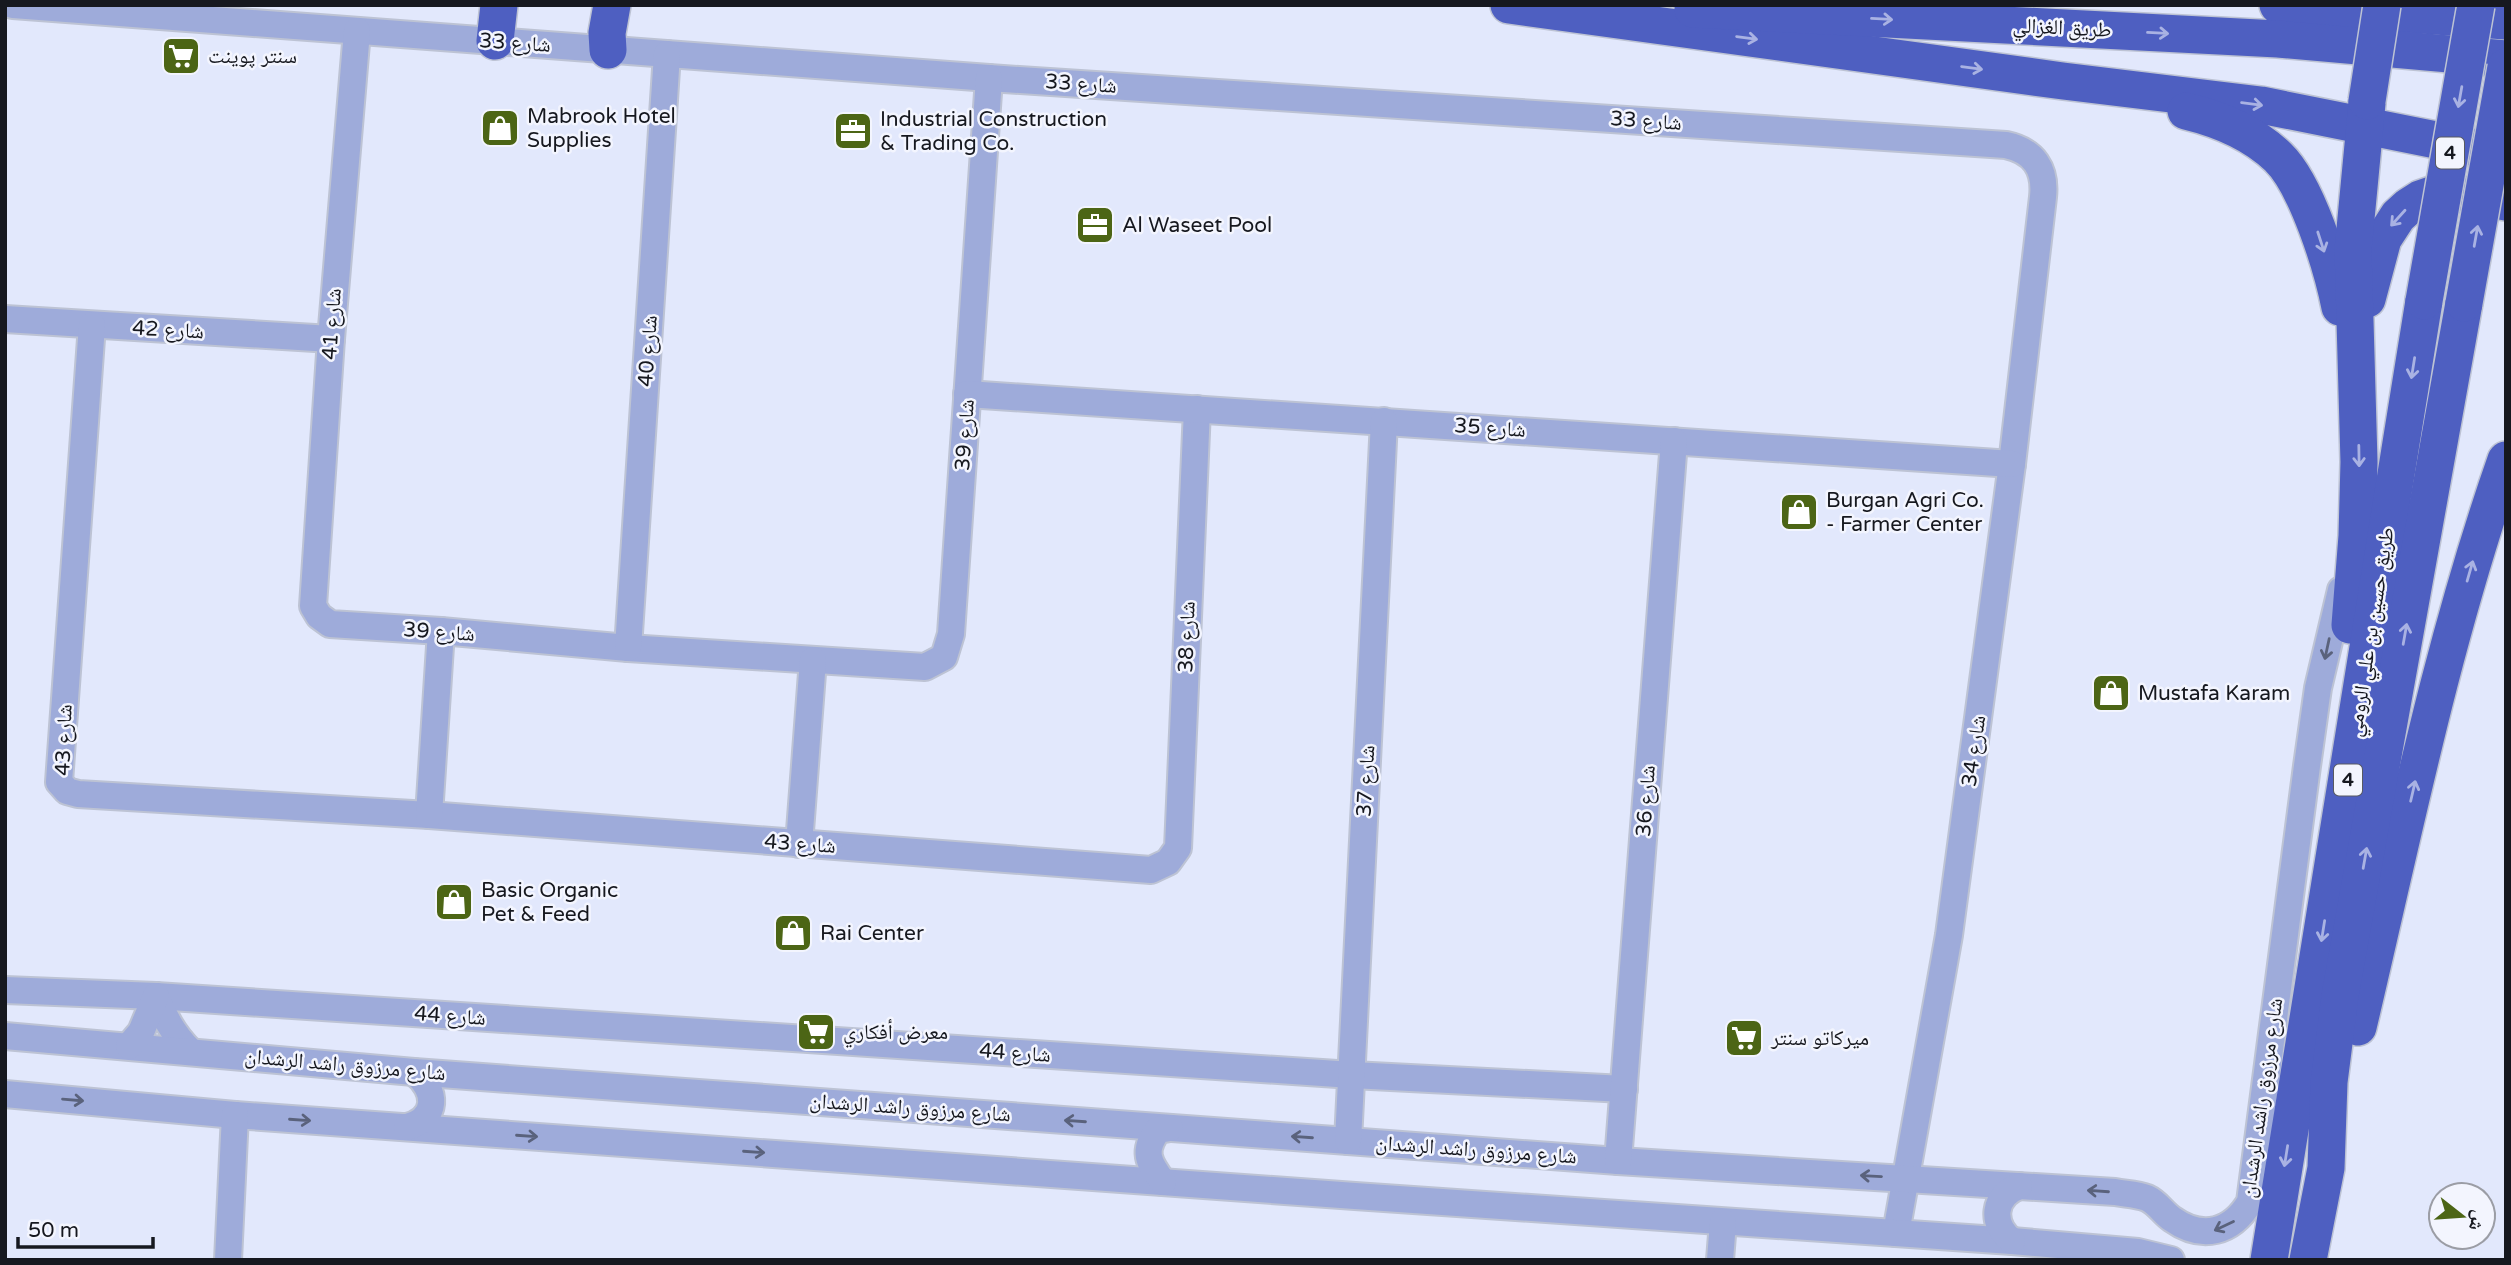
<svg xmlns="http://www.w3.org/2000/svg" width="2511" height="1265" viewBox="0 0 2511 1265" font-family="'Varela Round','Noto Naskh Arabic',sans-serif">
  <style>
    .lines { fill: none; stroke-linecap: round; stroke-linejoin: round }
    .minor-casing { stroke: #bdc3d4; stroke-width: 30 }
    .highway-casing { stroke: #bdc3d4; stroke-width: 40 }
    .minor { stroke: #9eabda; stroke-width: 26 }
    .highway { stroke: #4e5fc1; stroke-width: 37 }
    .highway-bridge-casing { stroke: #bdc3d4; stroke-width: 40; stroke-linecap: butt }
    .highway-bridge { stroke: #4e5fc1; stroke-width: 37 }
    .oneway { stroke: #a9b2e3 }
    .oneway2 { stroke: #5a627c }
    .labels { text-anchor: middle; dominant-baseline: central; stroke-width: 5; stroke-linejoin: round; paint-order: stroke }
    .shield { fill: #f3f5fe; stroke: #585a62; stroke-width: 2 }
    .shield-label { font-size: 19px; font-weight: bold; fill: #16181f }
    .street-label { font-size: 21px; fill: #16181f; stroke: #f3f5fe }
    .poi-label { font-size: 21px; fill: #16181f; stroke: #f3f5fe; text-anchor: start }
  </style>
  <rect width="100%" height="100%" fill="#e2e8fc"/>
  <g class="lines">
    <defs>
      <g id="minor">
        <path d="M 13,5 L 989,78 L 2006,145 C 2034,151 2046,169 2043,197 L 2012,464 L 1949,935 L 1896,1233"/>
        <path d="M 357,31 L 331,339 L 313,606 L 319,616 L 330,624 L 441,631 L 628,648 L 925,667 L 944,657 L 951,634 L 989,78"/>
        <path d="M 5,319 L 331,339"/>
        <path d="M 92,325 L 59,782 L 67,791 L 78,794 L 429,815 L 1151,870 L 1168,862 L 1178,848 L 1197,409"/>
        <path d="M 967,394 L 2012,464"/>
        <path d="M 628,648 L 667,54"/>
        <path d="M 429,815 L 441,631"/>
        <path d="M 799,844 L 813,660"/>
        <path d="M 5,990 L 156,996 L 1352,1075 L 1624,1089"/>
        <path d="M 156,996 C 164,1018 174,1035 190,1051"/>
        <path d="M 5,1036 L 414,1072 L 1348,1141 L 1618,1161 L 2115,1192 C 2126,1194 2137,1194 2147,1198 C 2158,1203 2163,1213 2172,1219 C 2203,1241 2232,1232 2250,1202 L 2307,766 L 2318,688 L 2341,590"/>
        <path d="M 129,1046 L 141,1032 L 156,996"/>
        <path d="M 5,1094 L 235,1115 L 1355,1196 L 2012,1241 L 2138,1252 L 2171,1260"/>
        <path d="M 407,1127 C 438,1119 438,1090 414,1072"/>
        <path d="M 1348,1141 L 1384,421"/>
        <path d="M 1618,1161 L 1674,441"/>
        <path d="M 1163,1182 C 1148,1162 1142,1151 1158,1130 L 1170,1128"/>
        <path d="M 2012,1241 C 1990,1224 1993,1196 2019,1186"/>
        <path d="M 228,1260 L 235,1115"/>
        <path d="M 1720,1260 L 1723,1222"/>
      </g>
      <g id="highway">
        <path d="M 1509,5 L 2063,81 L 2261,105 L 2506,154"/>
        <path d="M 2278,5 L 2506,21"/>
        <path d="M 1693,9 L 2278,39 L 2506,59"/>
        <path d="M 495,41 L 499,5"/>
        <path d="M 608,50 L 607,33 L 612,5"/>
        <path d="M 2186,111 C 2219,119 2253,133 2278,157 C 2307,185 2332,267 2340,307"/>
        <path d="M 2367,299 L 2383,239 L 2398,216 L 2409,206 L 2420,199 L 2443,191 L 2506,202"/>
        <path d="M 2350,625 L 2357,536 L 2359,462 L 2353,250 L 2367,103"/>
        <path d="M 2358,1027 C 2403,837 2441,645 2506,460"/>
        <path d="M 2269,1260 L 2424,301"/>
        <path d="M 2308,1260 L 2326,1168 L 2329,1082 L 2340,996 L 2464,303"/>
      </g>
    </defs>
    <use href="#minor" class="minor-casing"/>
    <use href="#highway" class="highway-casing"/>
    <use href="#minor" class="minor"/>
    <use href="#highway" class="highway"/>
    <defs>
      <g id="highway-bridge">
        <path d="M 2367,101 L 2382,5"/>
        <path d="M 2424,301 L 2476,5"/>
        <path d="M 2464,303 L 2506,67"/>
      </g>
    </defs>
    <use href="#highway-bridge" class="highway-bridge-casing"/>
    <use href="#highway-bridge" class="highway-bridge"/>
  </g>
  <defs><path id="oneway-shaft" d="M-6 0H5M1.5-3L5.5 0L1.5 3" fill="none" stroke-width="1.6" stroke-linecap="round" stroke-linejoin="round" transform="scale(1.75)"/></defs>
  <g class="oneway">
    <use href="#oneway-shaft" transform="translate(1882 19) rotate(3)"/>
    <use href="#oneway-shaft" transform="translate(2158 33) rotate(3)"/>
    <use href="#oneway-shaft" transform="translate(1747 38) rotate(8)"/>
    <use href="#oneway-shaft" transform="translate(1972 68) rotate(8)"/>
    <use href="#oneway-shaft" transform="translate(2460 97) rotate(100)"/>
    <use href="#oneway-shaft" transform="translate(2252 104) rotate(7)"/>
    <use href="#oneway-shaft" transform="translate(2398 218) rotate(132)"/>
    <use href="#oneway-shaft" transform="translate(2476 236) rotate(-80)"/>
    <use href="#oneway-shaft" transform="translate(2321 242) rotate(72)"/>
    <use href="#oneway-shaft" transform="translate(2413 368) rotate(99)"/>
    <use href="#oneway-shaft" transform="translate(2359 456) rotate(89)"/>
    <use href="#oneway-shaft" transform="translate(2470 571) rotate(-74)"/>
    <use href="#oneway-shaft" transform="translate(2405 634) rotate(-80)"/>
    <use href="#oneway-shaft" transform="translate(2413 791) rotate(-77)"/>
    <use href="#oneway-shaft" transform="translate(2365 858) rotate(-80)"/>
    <use href="#oneway-shaft" transform="translate(2323 931) rotate(99)"/>
    <use href="#oneway-shaft" transform="translate(2286 1156) rotate(99)"/>
  </g>
  <g class="oneway2">
    <use href="#oneway-shaft" transform="translate(2327 649) rotate(102)"/>
    <use href="#oneway-shaft" transform="translate(73 1100) rotate(5)"/>
    <use href="#oneway-shaft" transform="translate(300 1120) rotate(4)"/>
    <use href="#oneway-shaft" transform="translate(1075 1121) rotate(-176)"/>
    <use href="#oneway-shaft" transform="translate(527 1136) rotate(4)"/>
    <use href="#oneway-shaft" transform="translate(1302 1137) rotate(-176)"/>
    <use href="#oneway-shaft" transform="translate(754 1152) rotate(4)"/>
    <use href="#oneway-shaft" transform="translate(1871 1176) rotate(-177)"/>
    <use href="#oneway-shaft" transform="translate(2098 1191) rotate(-176)"/>
    <use href="#oneway-shaft" transform="translate(2224 1226) rotate(155)"/>
  </g>
  <defs>
    <symbol id="supermarket-square" viewBox="-11 -11 22 22"><rect x="-9" y="-9" width="18" height="18" rx="4" fill="#4c6515" stroke="#f3f5fe"/><path d="M-6-5.5h2.5l.6 2H6L4.5 2H-2.5L-4.4-4H-6ZM-1.5 3.2a1.3 1.3 0 1 0 .1 0ZM3 3.2a1.3 1.3 0 1 0 .1 0Z" fill="#fff"/></symbol>
    <symbol id="shop-square" viewBox="-11 -11 22 22"><rect x="-9" y="-9" width="18" height="18" rx="4" fill="#4c6515" stroke="#f3f5fe"/><path d="M-5-2.5h2.3a2.7 3.5 0 0 1 5.4 0H5L5.5 6h-11ZM-1.5-2.5h3a1.5 2.3 0 0 0-3 0Z" fill="#fff"/></symbol>
    <symbol id="office-square" viewBox="-11 -11 22 22"><rect x="-9" y="-9" width="18" height="18" rx="4" fill="#4c6515" stroke="#f3f5fe"/><path d="M-6-3h4V-5.5h4V-3h4V5H-6ZM-1-4.5V-3h2v-1.5ZM-6 0V1H6V0Z" fill="#fff"/></symbol>
  </defs>
  <g fill-rule="evenodd">
    <use href="#supermarket-square" x="159" y="34" width="44" height="44"/>
    <use href="#shop-square" x="478" y="106" width="44" height="44"/>
    <use href="#office-square" x="831" y="109" width="44" height="44"/>
    <use href="#office-square" x="1073" y="203" width="44" height="44"/>
    <use href="#shop-square" x="1777" y="490" width="44" height="44"/>
    <use href="#shop-square" x="2089" y="671" width="44" height="44"/>
    <use href="#shop-square" x="432" y="880" width="44" height="44"/>
    <use href="#shop-square" x="771" y="911" width="44" height="44"/>
    <use href="#supermarket-square" x="794" y="1010" width="44" height="44"/>
    <use href="#supermarket-square" x="1722" y="1016" width="44" height="44"/>
  </g>
  <g class="labels">
    <g class="shield">
      <rect x="2436" y="137.5" width="28" height="31" rx="5"/>
      <rect x="2334" y="764.5" width="28" height="31" rx="5"/>
    </g>
    <g class="shield-label">
      <text x="2450" y="153">4</text>
      <text x="2348" y="780">4</text>
    </g>
    <g class="street-label">
      <text transform="translate(2062 28) rotate(3)">طريق الغزالي</text>
      <text transform="translate(515 43) rotate(4)">شارع 33</text>
      <text transform="translate(1081 84) rotate(4)">شارع 33</text>
      <text transform="translate(1646 121) rotate(4)">شارع 33</text>
      <text transform="translate(332 324) rotate(-86)">شارع 41</text>
      <text transform="translate(168 330) rotate(3)">شارع 42</text>
      <text transform="translate(648 351) rotate(-86)">شارع 40</text>
      <text transform="translate(1490 428) rotate(4)">شارع 35</text>
      <text transform="translate(965 435) rotate(-86)">شارع 39</text>
      <text transform="translate(439 632) rotate(4)">شارع 39</text>
      <text transform="translate(2371 632) rotate(-81)">طريق حسين بن علي الرومي</text>
      <text transform="translate(1187 637) rotate(-88)">شارع 38</text>
      <text transform="translate(64 740) rotate(-88)">شارع 43</text>
      <text transform="translate(1974 751) rotate(-82)">شارع 34</text>
      <text transform="translate(1366 781) rotate(-87)">شارع 37</text>
      <text transform="translate(1646 801) rotate(-86)">شارع 36</text>
      <text transform="translate(800 844) rotate(4)">شارع 43</text>
      <text transform="translate(450 1016) rotate(4)">شارع 44</text>
      <text transform="translate(1015 1053) rotate(4)">شارع 44</text>
      <text transform="translate(345 1065) rotate(5)">شارع مرزوق راشد الرشدان</text>
      <text transform="translate(2262 1098) rotate(-82)">شارع مرزوق راشد الرشدان</text>
      <text transform="translate(910 1108) rotate(4)">شارع مرزوق راشد الرشدان</text>
      <text transform="translate(1476 1150) rotate(4)">شارع مرزوق راشد الرشدان</text>
    </g>
    <g class="poi-label">
      <text x="208" y="56">سنتر پوينت</text>
      <text x="527" y="116">Mabrook Hotel<tspan x="527" dy="24">Supplies</tspan></text>
      <text x="880" y="119">Industrial Construction<tspan x="880" dy="24">&amp; Trading Co.</tspan></text>
      <text x="1122" y="225">Al Waseet Pool</text>
      <text x="1826" y="500">Burgan Agri Co.<tspan x="1826" dy="24">- Farmer Center</tspan></text>
      <text x="2138" y="693">Mustafa Karam</text>
      <text x="481" y="890">Basic Organic<tspan x="481" dy="24">Pet &amp; Feed</tspan></text>
      <text x="820" y="933">Rai Center</text>
      <text x="843" y="1032">معرض أفكاري</text>
      <text x="1771" y="1038">ميركاتو سنتر</text>
    </g>
  </g>
  <rect width="2511" height="1265" fill="none" stroke="#16181f" stroke-width="14"/>
  <g transform="translate(2462 1216) rotate(107)"><circle r="33" fill="#f3f5fe" stroke="#9b9da5" stroke-width="2"/>
  <path d="M0-5L12 26L0 18L-12 26Z" fill="#4c6515"/>
  <text y="-10" font-size="19" font-weight="bold" text-anchor="middle" fill="#16181f">ش</text>
  </g>
  <path d="M18 1237v10h135v-10" fill="none" stroke="#16181f" stroke-width="3.5"/>
  <text x="28" y="1237" font-size="21" fill="#16181f" stroke="#f3f5fe" stroke-width="5" paint-order="stroke">50 m</text>
</svg>
